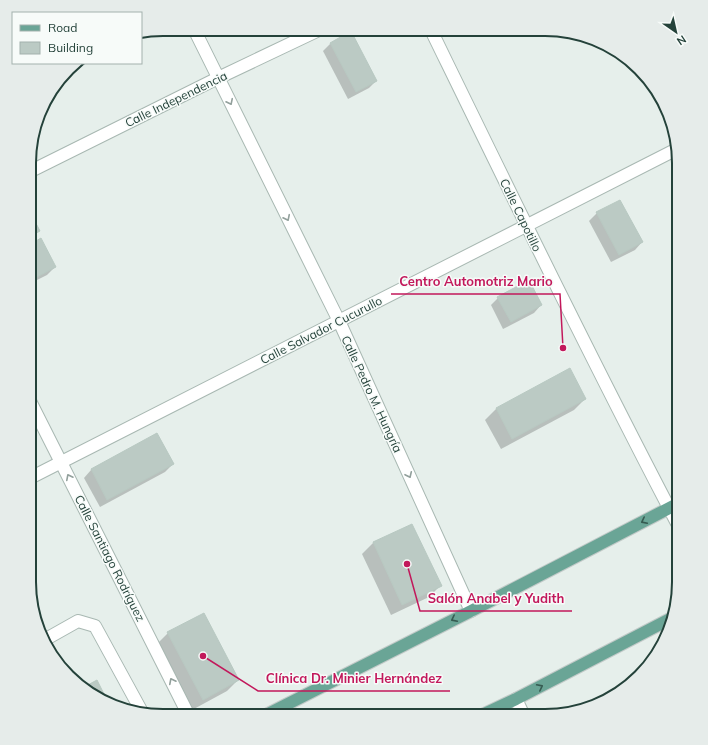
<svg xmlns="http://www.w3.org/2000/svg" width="708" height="745" viewBox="0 0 708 745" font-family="Mulish,sans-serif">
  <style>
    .shadow { fill: #0003 }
    .building { fill: #bbcac4; stroke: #b8c9c2 }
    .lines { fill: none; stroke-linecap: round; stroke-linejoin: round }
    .service-casing { stroke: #a8b8b2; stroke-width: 14 }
    .minor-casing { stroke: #a8b8b2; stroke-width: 14 }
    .primary-casing { stroke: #c2cac8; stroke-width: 14 }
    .service { stroke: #fff; stroke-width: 12 }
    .minor { stroke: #fff; stroke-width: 12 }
    .primary { stroke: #6aa596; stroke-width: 12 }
    .oneway { stroke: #92a09c }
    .oneway2 { stroke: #365b51 }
    .labels { text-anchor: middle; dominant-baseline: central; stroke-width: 3; stroke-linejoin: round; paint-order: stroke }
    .street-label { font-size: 12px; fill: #24423a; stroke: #f7fbf9 }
    .rim { fill: none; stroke: #24423a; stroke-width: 2 }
    .leader { fill: none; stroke: #c2185b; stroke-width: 1.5 }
    .callout-dot { fill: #c2185b; stroke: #f7fbf9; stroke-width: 1.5 }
    .callout-label { font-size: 13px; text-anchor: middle; font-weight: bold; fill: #c2185b; stroke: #f7fbf9; stroke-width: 3; stroke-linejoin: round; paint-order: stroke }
  </style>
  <rect width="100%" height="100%" fill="#e6efeb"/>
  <g class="shadow">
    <path d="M 351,33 L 376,81 L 369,88 L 348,99 L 323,51 L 330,44 Z"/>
    <path d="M 597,213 L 642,242 L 635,250 L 611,262 L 589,221 Z"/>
    <path d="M 31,245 L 55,267 L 47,275 L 31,283 Z"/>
    <path d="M 498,298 L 541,305 L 534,313 L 503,329 L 491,305 Z"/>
    <path d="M 570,370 L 585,399 L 574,410 L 501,449 L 485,420 L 496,409 Z"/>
    <path d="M 157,435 L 173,464 L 165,472 L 100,507 L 84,478 L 91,470 Z"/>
    <path d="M 411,525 L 440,586 L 429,597 L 391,615 L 362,554 L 373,543 Z"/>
    <path d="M 168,633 L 238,680 L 227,691 L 192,710 L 157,644 Z"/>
  </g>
  <g class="building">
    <path d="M 351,31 L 377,81 L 356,92 L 330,43 Z"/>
    <path d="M 620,200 L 643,242 L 619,255 L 596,212 Z"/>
    <path d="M 31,214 L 40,231 L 31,236 Z"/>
    <path d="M 41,238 L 56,267 L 31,280 L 31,244 Z"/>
    <path d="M 529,280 L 542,305 L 511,322 L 497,297 Z"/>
    <path d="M 570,368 L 586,399 L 512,439 L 496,408 Z"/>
    <path d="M 157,433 L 174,464 L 107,500 L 91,469 Z"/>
    <path d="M 412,524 L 442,586 L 402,605 L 373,542 Z"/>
    <path d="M 204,613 L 239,680 L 203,700 L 167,632 Z"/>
    <path d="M 97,680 L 108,702 L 96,698 L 84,687 Z"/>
  </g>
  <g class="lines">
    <defs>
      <path id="service" d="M 46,639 L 78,621 L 95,626 L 142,712"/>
      <g id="minor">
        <path d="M 194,29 L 339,321 L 471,611"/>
        <path d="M 431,30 C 512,196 593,363 679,527"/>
        <path d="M 31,171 L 218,78 L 321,29"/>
        <path d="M 30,401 L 189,716"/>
        <path d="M 30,478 L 677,149"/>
        <path d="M 516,699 L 524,716"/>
      </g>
      <g id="primary">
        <path d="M 264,716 L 471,611 L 679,503"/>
        <path d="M 480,716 L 516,699 L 670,619"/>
      </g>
    </defs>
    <use href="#service" class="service-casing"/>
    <use href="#minor" class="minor-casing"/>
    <use href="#primary" class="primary-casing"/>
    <use href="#service" class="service"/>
    <use href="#minor" class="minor"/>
    <use href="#primary" class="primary"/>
  </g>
  <defs><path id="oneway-chevron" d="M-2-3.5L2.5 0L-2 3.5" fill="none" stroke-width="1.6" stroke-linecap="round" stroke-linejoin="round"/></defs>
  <g class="oneway">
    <use href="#oneway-chevron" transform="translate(230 102) rotate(64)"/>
    <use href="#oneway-chevron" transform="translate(287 218) rotate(64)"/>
    <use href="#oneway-chevron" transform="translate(409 475) rotate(65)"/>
    <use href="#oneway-chevron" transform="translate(69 477) rotate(-117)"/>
    <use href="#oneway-chevron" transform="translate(172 681) rotate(-117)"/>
  </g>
  <g class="oneway2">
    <use href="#oneway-chevron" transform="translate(644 521) rotate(153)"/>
    <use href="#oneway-chevron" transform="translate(454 619) rotate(153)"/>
    <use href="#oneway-chevron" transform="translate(540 687) rotate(-27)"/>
  </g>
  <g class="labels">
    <g class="street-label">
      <text transform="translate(176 99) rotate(-26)">Calle Independencia</text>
      <text transform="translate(521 215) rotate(64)">Calle Capotillo</text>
      <text transform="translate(321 330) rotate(-27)">Calle Salvador Cucurullo</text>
      <text transform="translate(372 394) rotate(65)">Calle Pedro M. Hungría</text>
      <text transform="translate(110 558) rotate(63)">Calle Santiago Rodríguez</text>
    </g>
  </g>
  <path d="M0 0H708V745H0ZM163 36H545A127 127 0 0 1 672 163V582A127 127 0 0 1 545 709H163A127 127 0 0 1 36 582V163A127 127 0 0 1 163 36Z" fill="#e6ecea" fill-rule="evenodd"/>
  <path class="rim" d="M163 36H545A127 127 0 0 1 672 163V582A127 127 0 0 1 545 709H163A127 127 0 0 1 36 582V163A127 127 0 0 1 163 36Z"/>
  <path class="leader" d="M563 348L560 294H391M407 564L420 611H572M203 656L258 691H450"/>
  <g class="callout-dot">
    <circle cx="563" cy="348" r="4"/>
    <circle cx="407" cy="564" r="4"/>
    <circle cx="203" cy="656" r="4"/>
  </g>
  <g class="callout-label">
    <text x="476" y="286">Centro Automotriz Mario</text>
    <text x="496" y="603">Salón Anabel y Yudith</text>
    <text x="354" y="683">Clínica Dr. Minier Hernández</text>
  </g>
  <rect x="12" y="12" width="130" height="52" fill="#f7fbf9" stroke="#a3b1ad"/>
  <rect x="20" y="25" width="20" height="6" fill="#6aa596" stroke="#a3b1ad"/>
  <text x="48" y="32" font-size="12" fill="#24423a">Road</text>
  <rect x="20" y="42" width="20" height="12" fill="#bbcac4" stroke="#a3b1ad"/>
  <text x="48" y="52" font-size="12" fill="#24423a">Building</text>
  <g transform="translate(676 32) rotate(146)" stroke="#f7fbf9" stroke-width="3" paint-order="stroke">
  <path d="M0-3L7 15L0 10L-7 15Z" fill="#24423a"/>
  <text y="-6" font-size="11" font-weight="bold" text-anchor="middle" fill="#24423a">N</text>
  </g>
</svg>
